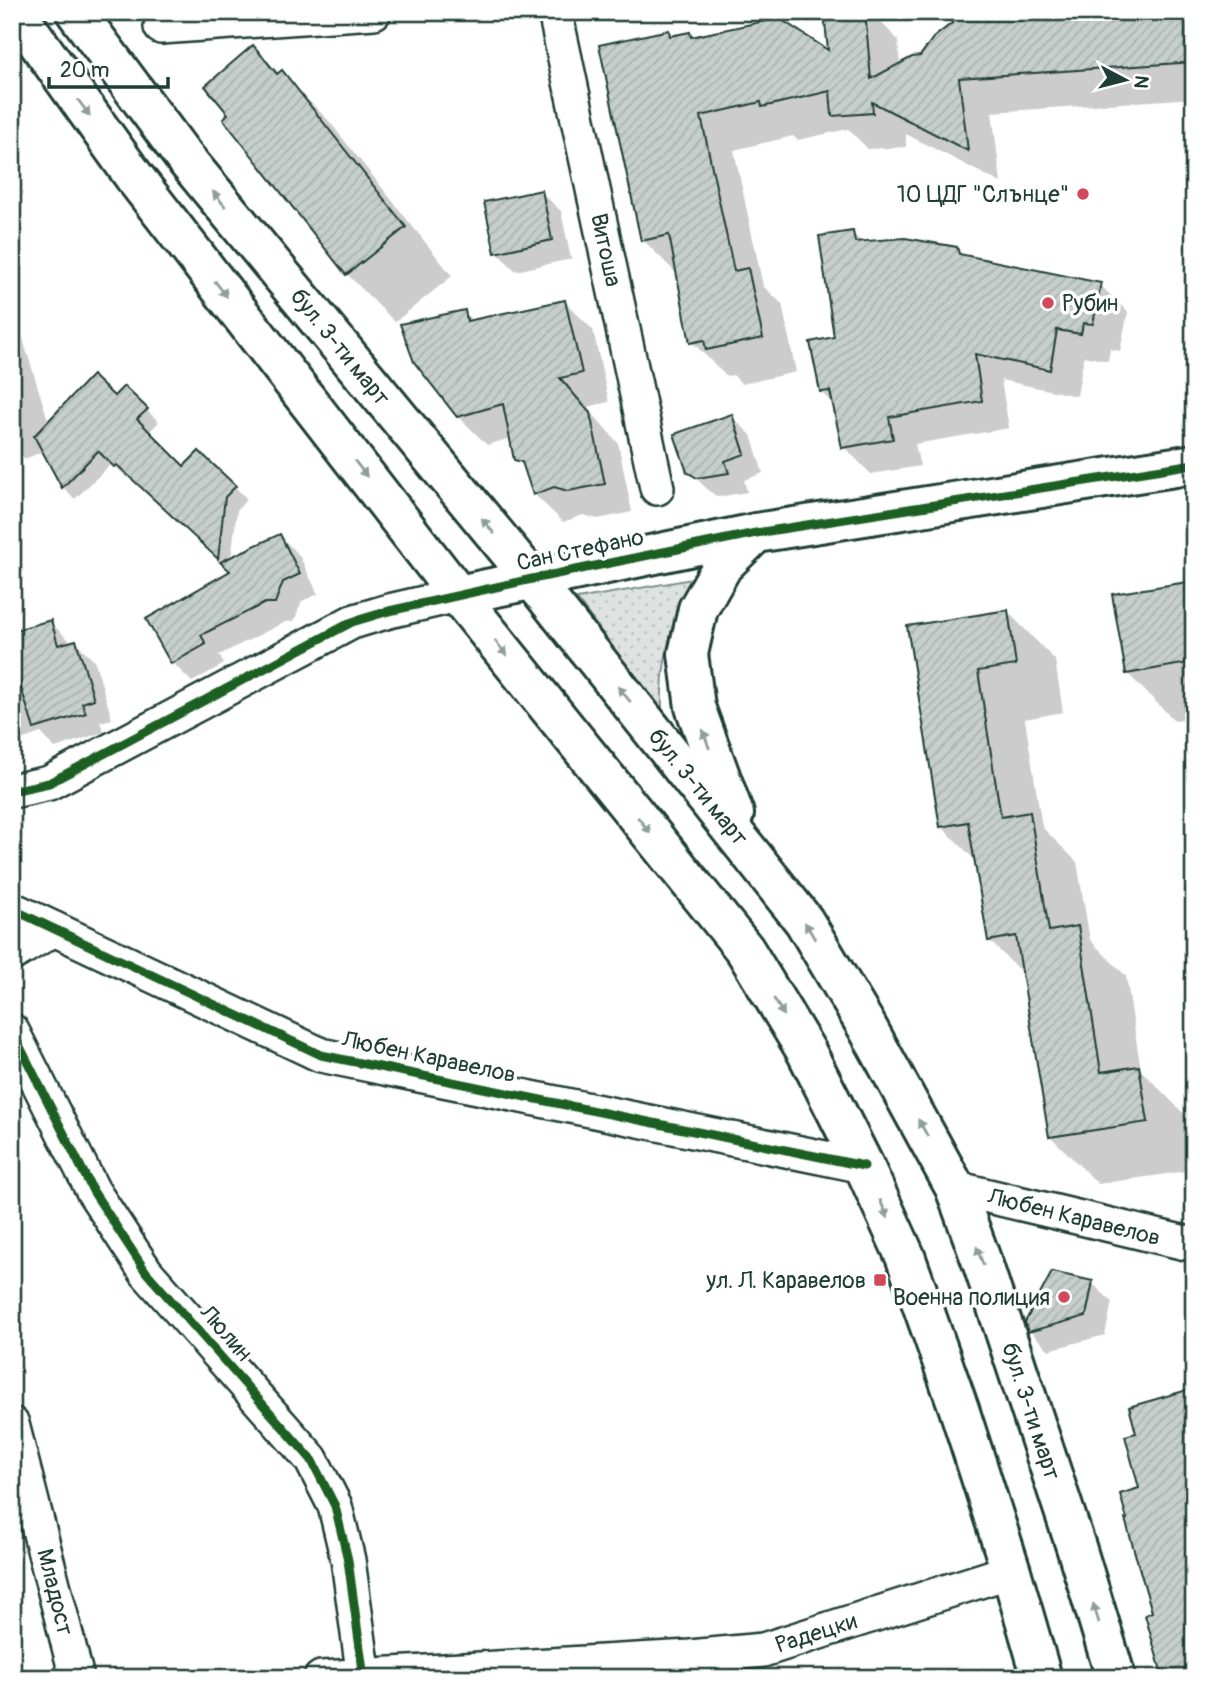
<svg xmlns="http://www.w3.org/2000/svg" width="1206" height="1690" viewBox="0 0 1206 1690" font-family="Pangolin,sans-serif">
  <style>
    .grass { fill: url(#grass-dots); stroke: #7e908b; stroke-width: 2 }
    .shadow { fill: #0003 }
    .building { fill: url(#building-hatch); stroke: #1f3d34; stroke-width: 2 }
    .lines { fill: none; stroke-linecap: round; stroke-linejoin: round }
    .street-casing { stroke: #1f3d34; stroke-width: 38 }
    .secondary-casing { stroke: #1f3d34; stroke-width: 44 }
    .street { stroke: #fff; stroke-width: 33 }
    .secondary { stroke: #fff; stroke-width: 38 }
    .cycleway-casing { stroke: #fff; stroke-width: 13 }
    .cycleway { stroke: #1b5e20; stroke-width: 9 }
    .oneway { fill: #8f9e9a }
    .poi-dot { fill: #d1495b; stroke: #fff; stroke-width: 2.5 }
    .labels { text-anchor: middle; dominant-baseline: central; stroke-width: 7; stroke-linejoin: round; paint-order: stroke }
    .poi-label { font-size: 23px; fill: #1f3d34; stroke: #fff; text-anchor: end }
    .street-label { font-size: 23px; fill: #1f3d34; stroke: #fff }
  </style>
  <defs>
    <pattern id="grass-dots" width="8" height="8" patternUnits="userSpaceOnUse" patternTransform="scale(1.75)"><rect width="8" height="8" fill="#dee3e2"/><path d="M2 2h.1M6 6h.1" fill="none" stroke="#bec4c2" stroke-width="1.8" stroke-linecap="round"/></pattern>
    <pattern id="building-hatch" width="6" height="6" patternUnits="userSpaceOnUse" patternTransform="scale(1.75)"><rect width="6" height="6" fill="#c7cfcc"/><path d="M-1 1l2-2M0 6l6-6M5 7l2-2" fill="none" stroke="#aab3b0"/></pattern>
  </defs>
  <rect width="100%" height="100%" fill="#fff"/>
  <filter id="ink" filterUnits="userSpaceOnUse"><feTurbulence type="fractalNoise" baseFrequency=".0143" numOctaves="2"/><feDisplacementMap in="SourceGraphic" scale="14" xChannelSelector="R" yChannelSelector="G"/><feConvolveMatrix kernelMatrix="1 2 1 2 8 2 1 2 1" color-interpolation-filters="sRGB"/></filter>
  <g filter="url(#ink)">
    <path class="grass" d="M 692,579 C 671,624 660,663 662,713 L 577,599 Z"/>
    <g class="shadow">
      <path d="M 834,12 L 871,12 L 898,40 L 900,65 L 1194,12 L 1194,98 L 992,112 L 1001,183 L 906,134 L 906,147 L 868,149 L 848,129 L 798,140 L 793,136 L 734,150 L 763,286 L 782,304 L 796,372 L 742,384 L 733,375 L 726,376 L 692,342 L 677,274 L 643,240 L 668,32 L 673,37 L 690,34 L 694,38 L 830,53 Z"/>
      <path d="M 889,12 L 896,12 L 896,20 Z"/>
      <path d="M 253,47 L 280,74 L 281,73 L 329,121 L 452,276 L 395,322 L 347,274 L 225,119 L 230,115 Z"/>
      <path d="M 541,192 L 561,211 L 571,259 L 516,271 L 496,252 Z"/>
      <path d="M 852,233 L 863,243 L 957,249 L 965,257 L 1100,285 L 1128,312 L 1120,351 L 1110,349 L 1108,361 L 1084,356 L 1077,396 L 1001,380 L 1009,428 L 915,444 L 920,466 L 871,474 L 844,447 L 835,406 L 821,392 L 836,339 Z"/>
      <path d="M 565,302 L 593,330 L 609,402 L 587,407 L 618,443 L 632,512 L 598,519 L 583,515 L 563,522 L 534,494 L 527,470 L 516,459 L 511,438 L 487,445 L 458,416 L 464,312 L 474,322 Z"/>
      <path d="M 12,304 L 49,423 L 115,399 L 124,388 L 159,422 L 148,433 L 184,469 L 235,487 L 247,499 L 237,510 L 231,559 L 280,536 L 299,555 L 318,594 L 302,601 L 294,621 L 285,622 L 219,655 L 224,664 L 192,682 L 173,663 L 233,572 L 130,476 L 127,478 L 112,463 L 75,499 L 63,487 L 44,451 L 25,459 L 12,446 Z"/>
      <path d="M 731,416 L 751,435 L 763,473 L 744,480 L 747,492 L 718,497 L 709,491 L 689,471 Z"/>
      <path d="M 1194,583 L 1194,718 L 1175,721 L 1127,673 Z"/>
      <path d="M 1007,611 L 1055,660 L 1063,712 L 1025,719 L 1042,827 L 1077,862 L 1090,940 L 1126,976 L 1141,1070 L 1186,1116 L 1194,1160 L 1194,1170 L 1098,1184 L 1050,1136 L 1024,975 L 989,940 L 976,861 L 941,826 L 909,627 Z"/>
      <path d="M 50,622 L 70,641 L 70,644 L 76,642 L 95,662 L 112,719 L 100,722 L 104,732 L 55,748 L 41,733 L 12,743 L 12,633 Z"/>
      <path d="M 1092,1283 L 1112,1302 L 1105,1335 L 1049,1350 L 1030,1331 Z"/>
    </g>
    <g class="building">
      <path d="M 832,12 L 865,12 L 871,79 L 912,57 L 920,56 L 933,38 L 952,23 L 951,12 L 1194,12 L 1194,62 L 959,78 L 968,151 L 872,102 L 873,113 L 832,116 L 830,91 L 762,107 L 761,102 L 701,116 L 734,271 L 748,268 L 763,338 L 706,350 L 704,340 L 690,343 L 669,235 L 641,241 L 599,45 L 669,30 L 670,36 L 690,32 L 691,37 L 779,18 L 828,50 L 824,14 L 832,14 Z"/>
      <path d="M 253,45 L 277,74 L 282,70 L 406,227 L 346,275 L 223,119 L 228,114 L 205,86 Z"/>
      <path d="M 542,190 L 552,240 L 495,253 L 484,202 Z"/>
      <path d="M 853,231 L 855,242 L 905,238 L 957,247 L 959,254 L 1101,283 L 1093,324 L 1083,323 L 1081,334 L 1057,330 L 1050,370 L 975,354 L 982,401 L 889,417 L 893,439 L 842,448 L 830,391 L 820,392 L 810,342 L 834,337 L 819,236 Z"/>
      <path d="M 565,300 L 582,373 L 560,378 L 590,413 L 605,484 L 568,491 L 554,487 L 533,495 L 522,462 L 514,460 L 503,404 L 457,417 L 414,362 L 400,324 L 465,310 L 467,321 Z"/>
      <path d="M 92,375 L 114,396 L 124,386 L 148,409 L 137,419 L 184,466 L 199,451 L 236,486 L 225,497 L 218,559 L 117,465 L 114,467 L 98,451 L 62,488 L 34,436 Z"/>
      <path d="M 732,414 L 745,454 L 725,461 L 729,473 L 697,478 L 687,472 L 674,434 Z"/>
      <path d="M 280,534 L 300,574 L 283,582 L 275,603 L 265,603 L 201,635 L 206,644 L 171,664 L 146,619 L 230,571 L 220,562 Z"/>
      <path d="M 1194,581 L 1194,662 L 1126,674 L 1112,594 Z"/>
      <path d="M 1008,610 L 1016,665 L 978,671 L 1001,817 L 1030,812 L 1049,931 L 1078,926 L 1101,1072 L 1139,1066 L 1148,1122 L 1049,1137 L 1016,936 L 988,941 L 968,822 L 940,827 L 907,626 Z"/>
      <path d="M 51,620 L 58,645 L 76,640 L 94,699 L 82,703 L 86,713 L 34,729 L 12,659 L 12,631 Z"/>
      <path d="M 1052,1272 L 1093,1281 L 1086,1316 L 1028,1332 L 1025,1322 Z"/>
      <path d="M 1194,1388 L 1194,1678 L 1163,1678 L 1145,1615 L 1152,1612 L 1125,1519 L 1127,1519 L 1120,1494 L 1139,1488 L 1125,1436 L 1136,1433 L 1129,1407 Z"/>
    </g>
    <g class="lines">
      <defs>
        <g id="street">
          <path d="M 555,12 L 657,488"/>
          <path d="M 161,27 L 374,12"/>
          <path d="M 12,791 L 49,783 L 352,622 L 389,611 L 458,595"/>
          <path d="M 12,909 L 321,1055 L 864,1166"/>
          <path d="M 12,954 L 54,929"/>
          <path d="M 12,1031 L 93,1191 L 146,1272 L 311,1459 L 335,1506 L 348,1560 L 364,1678"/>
          <path d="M 955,1188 L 1194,1245"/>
          <path d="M 12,1424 L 77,1678"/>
          <path d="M 321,1678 L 690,1657 L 763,1650 L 1011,1571"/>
        </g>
        <g id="secondary">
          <path d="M 16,12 L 135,178 L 458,595 L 745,950 L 806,1051 L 864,1166 L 905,1256 L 959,1409 L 1011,1571 L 1042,1678"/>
          <path d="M 76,12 L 183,156 L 532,579 L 804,921 L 867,1027 L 955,1188 L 983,1265 L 1077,1550 L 1116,1678"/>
          <path d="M 458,595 L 756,533 L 1194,464"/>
          <path d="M 734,814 L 695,707 L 688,654 L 698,609 L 723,565 L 756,533"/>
        </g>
      </defs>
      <use href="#street" class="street-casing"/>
      <use href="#secondary" class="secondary-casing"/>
      <use href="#street" class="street"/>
      <use href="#secondary" class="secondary"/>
      <defs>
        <g id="cycleway">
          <path d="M 12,791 L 49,783 L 352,622 L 389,611 L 532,579 L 756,533 L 1194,464"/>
          <path d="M 12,909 L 321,1055 L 864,1166"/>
          <path d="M 12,1031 L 93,1191 L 146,1272 L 311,1459 L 335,1506 L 348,1560 L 364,1678"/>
        </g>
      </defs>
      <use href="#cycleway" class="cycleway-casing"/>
      <use href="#cycleway" class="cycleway"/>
    </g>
    <defs><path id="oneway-solid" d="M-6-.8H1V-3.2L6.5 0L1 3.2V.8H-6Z" transform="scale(1.75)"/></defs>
    <g class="oneway">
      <use href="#oneway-solid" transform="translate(84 108) rotate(54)"/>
      <use href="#oneway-solid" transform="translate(219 199) rotate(-129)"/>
      <use href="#oneway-solid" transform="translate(221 289) rotate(52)"/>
      <use href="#oneway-solid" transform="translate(361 469) rotate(52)"/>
      <use href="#oneway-solid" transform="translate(488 526) rotate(-129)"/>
      <use href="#oneway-solid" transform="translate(501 648) rotate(51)"/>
      <use href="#oneway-solid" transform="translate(624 694) rotate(-129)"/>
      <use href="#oneway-solid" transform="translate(706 739) rotate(-109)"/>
      <use href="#oneway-solid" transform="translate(644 825) rotate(51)"/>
      <use href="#oneway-solid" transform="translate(810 931) rotate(-121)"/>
      <use href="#oneway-solid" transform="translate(779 1007) rotate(59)"/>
      <use href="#oneway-solid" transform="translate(923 1128) rotate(-119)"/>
      <use href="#oneway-solid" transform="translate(884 1209) rotate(66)"/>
      <use href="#oneway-solid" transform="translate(980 1256) rotate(-110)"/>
      <use href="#oneway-solid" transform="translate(1096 1613) rotate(-107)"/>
    </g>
  </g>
  <g class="poi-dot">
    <circle cx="1083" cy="194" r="7"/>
    <circle cx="1048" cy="303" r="7"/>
    <rect x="873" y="1273" width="14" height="14" rx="3.5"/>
    <circle cx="1064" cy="1297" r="7"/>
  </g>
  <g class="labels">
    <g class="poi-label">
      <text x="1069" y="194">10 ЦДГ "Слънце"</text>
      <text x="1062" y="303" text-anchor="start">Рубин</text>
      <text x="866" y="1280">ул. Л. Каравелов</text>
      <text x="1050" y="1297">Военна полиция</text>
    </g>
    <g class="street-label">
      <text transform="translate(606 250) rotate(78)">Витоша</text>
      <text transform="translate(340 347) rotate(51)">бул. 3-ти март</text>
      <text transform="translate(580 550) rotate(-12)">Сан Стефано</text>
      <text transform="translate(698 787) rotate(51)">бул. 3-ти март</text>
      <text transform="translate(429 1057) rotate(12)">Любен Каравелов</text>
      <text transform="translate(1074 1217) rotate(14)">Любен Каравелов</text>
      <text transform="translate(226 1333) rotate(49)">Люлин</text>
      <text transform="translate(1031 1411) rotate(72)">бул. 3-ти март</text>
      <text transform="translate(55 1592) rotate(76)">Младост</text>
      <text transform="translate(816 1633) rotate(-18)">Радецки</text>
    </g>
  </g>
  <rect width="1206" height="1690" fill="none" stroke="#fff" stroke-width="42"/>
  <rect x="21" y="21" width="1164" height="1648" fill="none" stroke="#1f3d34" stroke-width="2.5" filter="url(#ink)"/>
  <g transform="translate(1125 80) rotate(97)" stroke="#ffffff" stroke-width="5" paint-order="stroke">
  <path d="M0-5L12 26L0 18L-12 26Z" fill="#1f3d34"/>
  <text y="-10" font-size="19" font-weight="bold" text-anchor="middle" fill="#1f3d34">N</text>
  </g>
  <path d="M49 77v10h119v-10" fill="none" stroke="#1f3d34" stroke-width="3.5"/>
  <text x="60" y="77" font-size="21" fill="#1f3d34" stroke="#ffffff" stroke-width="5" paint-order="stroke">20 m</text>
</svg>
